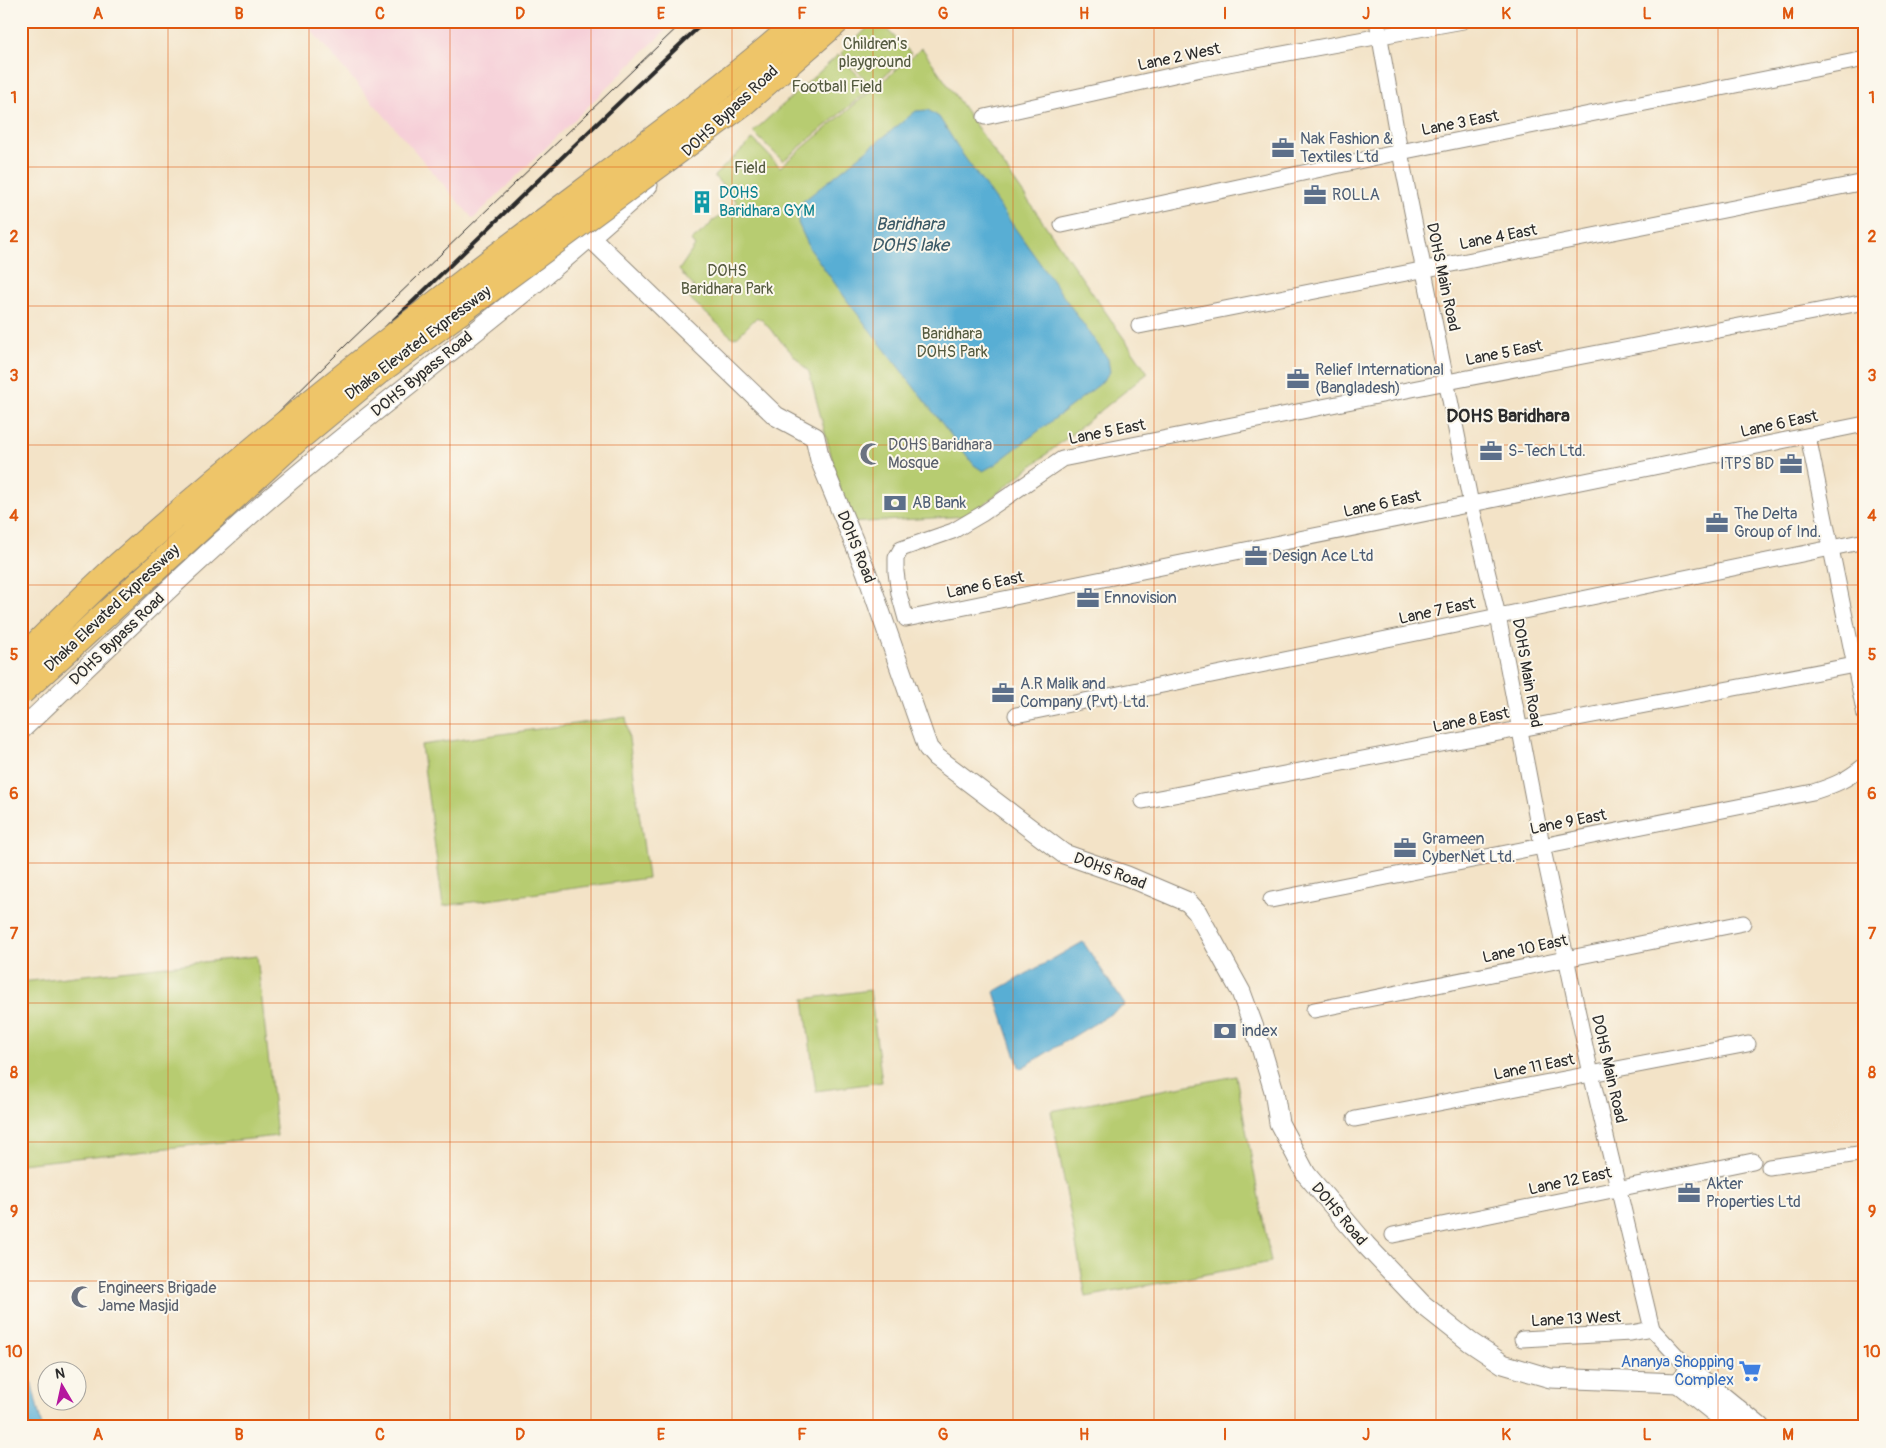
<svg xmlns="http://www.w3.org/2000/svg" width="1886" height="1448" viewBox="0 0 1886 1448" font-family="Pangolin,sans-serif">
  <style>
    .built { fill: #f6cfd8 }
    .green { fill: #b7cc71; stroke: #717c4e }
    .water { fill: #58aed4; stroke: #426c80 }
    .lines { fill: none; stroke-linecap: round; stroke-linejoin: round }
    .minor-casing { stroke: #8f8779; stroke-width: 17 }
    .tertiary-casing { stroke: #8f8779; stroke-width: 21 }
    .minor { stroke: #fff; stroke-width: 15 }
    .tertiary { stroke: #fff; stroke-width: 19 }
    .tram { stroke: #2b2b2b; stroke-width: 1 }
    .rail { stroke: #2b2b2b; stroke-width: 4 }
    .motorway-bridge-casing { stroke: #8f8779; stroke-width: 28; stroke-linecap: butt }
    .motorway-bridge { stroke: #eec569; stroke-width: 26 }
    .grid { fill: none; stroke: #df570e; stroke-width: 1; stroke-opacity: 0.55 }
    .labels { text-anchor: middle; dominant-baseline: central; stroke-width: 4; stroke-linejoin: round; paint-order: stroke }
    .park-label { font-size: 16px; fill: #555b40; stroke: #fbf7ec }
    .street-label { font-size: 16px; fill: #2b2b2b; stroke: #fbf7ec }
    .service-label { font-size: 16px; fill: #4e5e75; stroke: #fbf7ec; text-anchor: start }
    .culture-label { font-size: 16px; fill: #0d838f; stroke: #fbf7ec; text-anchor: start }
    .worship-label { font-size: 16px; fill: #5b616d; stroke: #fbf7ec; text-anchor: start }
    .shop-label { font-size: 16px; fill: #366cbe; stroke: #fbf7ec; text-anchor: end }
    .water-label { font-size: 18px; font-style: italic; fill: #3b5966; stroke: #fbf7ec }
    .quarter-label { font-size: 19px; font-weight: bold; fill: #2b2b2b; stroke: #fbf7ec }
    .neatline { fill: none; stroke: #df570e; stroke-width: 2 }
    .grid-label { font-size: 16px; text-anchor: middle; font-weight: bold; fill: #df570e }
  </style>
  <rect width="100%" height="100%" fill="#fbf7ec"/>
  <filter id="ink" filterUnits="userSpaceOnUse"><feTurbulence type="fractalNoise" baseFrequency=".02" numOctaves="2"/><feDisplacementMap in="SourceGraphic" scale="10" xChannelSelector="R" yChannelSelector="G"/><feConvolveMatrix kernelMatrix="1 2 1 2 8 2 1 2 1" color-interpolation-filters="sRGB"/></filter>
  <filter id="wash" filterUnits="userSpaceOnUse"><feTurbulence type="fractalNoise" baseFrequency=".0096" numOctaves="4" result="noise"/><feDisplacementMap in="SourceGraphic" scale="20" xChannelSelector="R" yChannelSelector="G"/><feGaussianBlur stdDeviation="1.12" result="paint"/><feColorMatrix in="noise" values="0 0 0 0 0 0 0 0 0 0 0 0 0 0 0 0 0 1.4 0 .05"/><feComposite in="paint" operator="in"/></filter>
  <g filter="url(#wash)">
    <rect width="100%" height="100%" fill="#f3e3c7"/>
    <path class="built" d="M 303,21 L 675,21 L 473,219 Z"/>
    <g class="green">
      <path d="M 875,21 L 878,21 L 911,53 L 872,86 L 841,53 Z"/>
      <path d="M 922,48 L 1148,373 L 969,516 L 849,523 L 809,372 L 761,319 L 760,320 L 757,317 L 737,337 L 736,336 L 733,338 L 686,295 L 694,287 L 679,270 L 695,246 L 691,241 L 709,226 L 713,220 L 714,221 L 737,202 L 714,176 L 753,139 L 780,167 Z"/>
      <path d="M 838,55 L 871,88 L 783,161 L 753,132 Z"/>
      <path d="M 626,717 L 648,878 L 443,906 L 421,745 Z"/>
      <path d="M 257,956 L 277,1136 L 21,1164 L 21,982 Z"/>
      <path d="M 870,990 L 882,1082 L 816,1091 L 804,999 Z"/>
      <path d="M 1236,1076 L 1271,1262 L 1086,1297 L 1051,1111 Z"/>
    </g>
    <g class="water">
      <path d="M 928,110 L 939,117 L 963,155 L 1108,359 L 1110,372 L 1100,384 L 994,465 L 983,471 L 974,465 L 849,303 L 810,249 L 798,223 L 801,203 L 916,111 Z"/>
      <path d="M 1083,942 L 1125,1005 L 1020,1069 L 994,992 Z"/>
      <path d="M 21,1337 L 42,1427 L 21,1427 Z"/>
    </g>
  </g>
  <g filter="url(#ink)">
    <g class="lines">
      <defs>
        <g id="minor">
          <path d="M 1377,21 L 1400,152 L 1471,504 L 1498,616 L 1542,845 L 1591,1074 L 1652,1329"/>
          <path d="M 985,117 L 1201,69 L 1463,21"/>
          <path d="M 1062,225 L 1400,152 L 1865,59"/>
          <path d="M 1865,302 L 1447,382 L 1062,459 L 982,514 L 953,531 L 901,549 L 896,558 L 896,572 L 899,594 L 906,619 L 1865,424"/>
          <path d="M 1139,326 L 1865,182"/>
          <path d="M 1808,436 L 1865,715"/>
          <path d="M 1016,715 L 1865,541"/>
          <path d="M 1143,801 L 1865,663"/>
          <path d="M 1271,900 L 1813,792 C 1835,785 1847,780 1865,765"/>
          <path d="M 1314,1010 L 1743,923"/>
          <path d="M 1355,1119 L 1748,1044"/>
          <path d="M 1769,1167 L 1865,1153"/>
          <path d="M 1393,1235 L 1753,1161"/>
          <path d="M 1652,1329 L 1690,1370"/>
          <path d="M 1522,1339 L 1631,1333 L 1652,1329"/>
        </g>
        <g id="tertiary">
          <path d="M 591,238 L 776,416 L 815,437 L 820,460 L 866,571 L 928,748 L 936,757 L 1064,854 L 1127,876 L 1188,902 L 1197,912 L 1241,992 L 1260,1044 L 1274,1091 L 1279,1123 L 1306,1174 L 1366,1245 L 1422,1304 L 1470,1342 L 1503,1364 L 1550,1378 L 1678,1383"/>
          <path d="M 21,730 C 110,646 197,559 291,480 C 409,381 535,290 648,185"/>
          <path d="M 1678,1383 L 1690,1370 L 1760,1427"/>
          <path d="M 1678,1383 L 1733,1427"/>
        </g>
      </defs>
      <use href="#minor" class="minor-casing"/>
      <use href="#tertiary" class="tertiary-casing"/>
      <use href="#minor" class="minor"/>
      <use href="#tertiary" class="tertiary"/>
      <path class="tram" d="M 21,661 L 228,462 L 345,346 L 684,21"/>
      <path class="rail" d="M 21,681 C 87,616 155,553 221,489 C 381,332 542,175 705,21"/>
      <defs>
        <g id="motorway-bridge">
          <path d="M 21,660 C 56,626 90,590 127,558 C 236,462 349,370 464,282 C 576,195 693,115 800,21"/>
          <path d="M 21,692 L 297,439 L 379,371 L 744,102 L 837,21"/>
        </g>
      </defs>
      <use href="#motorway-bridge" class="motorway-bridge-casing"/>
      <use href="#motorway-bridge" class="motorway-bridge"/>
    </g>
  </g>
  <path class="grid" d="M 168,21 L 168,1427M 309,21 L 309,1427M 450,21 L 450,1427M 591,21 L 591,1427M 732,21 L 732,1427M 873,21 L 873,1427M 1013,21 L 1013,1427M 1154,21 L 1154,1427M 1295,21 L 1295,1427M 1436,21 L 1436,1427M 1577,21 L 1577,1427M 1718,21 L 1718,1427M 21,167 L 1865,167M 21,306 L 1865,306M 21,445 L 1865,445M 21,585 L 1865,585M 21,724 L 1865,724M 21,863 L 1865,863M 21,1003 L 1865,1003M 21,1142 L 1865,1142M 21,1281 L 1865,1281"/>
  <defs>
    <symbol id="office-bare" viewBox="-9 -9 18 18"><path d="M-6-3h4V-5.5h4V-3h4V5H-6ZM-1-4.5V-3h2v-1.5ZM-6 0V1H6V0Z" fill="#5c6f8a" stroke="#fbf7ec" stroke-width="2.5" paint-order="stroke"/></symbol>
    <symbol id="building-bare" viewBox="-9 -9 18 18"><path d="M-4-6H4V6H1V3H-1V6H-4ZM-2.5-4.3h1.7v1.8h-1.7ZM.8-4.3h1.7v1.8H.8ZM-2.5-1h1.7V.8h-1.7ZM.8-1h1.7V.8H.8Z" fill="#0f9aa8" stroke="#fbf7ec" stroke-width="2.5" paint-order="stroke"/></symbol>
    <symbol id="mosque-bare" viewBox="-9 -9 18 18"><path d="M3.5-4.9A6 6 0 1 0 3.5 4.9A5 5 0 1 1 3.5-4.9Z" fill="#6b7280" stroke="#fbf7ec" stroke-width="2.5" paint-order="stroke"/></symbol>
    <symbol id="bank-bare" viewBox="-9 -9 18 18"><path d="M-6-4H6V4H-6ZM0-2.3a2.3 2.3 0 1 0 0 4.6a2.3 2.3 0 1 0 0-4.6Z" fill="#5c6f8a" stroke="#fbf7ec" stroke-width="2.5" paint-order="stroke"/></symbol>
    <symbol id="supermarket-bare" viewBox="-9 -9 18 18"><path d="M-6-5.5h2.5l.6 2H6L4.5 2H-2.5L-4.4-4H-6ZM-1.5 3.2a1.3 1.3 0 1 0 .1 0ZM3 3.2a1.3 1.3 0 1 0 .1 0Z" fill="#3f7fe0" stroke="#fbf7ec" stroke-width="2.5" paint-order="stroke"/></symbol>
  </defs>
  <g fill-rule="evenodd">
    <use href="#office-bare" x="1267" y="132" width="32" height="32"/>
    <use href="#office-bare" x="1299" y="179" width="32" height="32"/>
    <use href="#building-bare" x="686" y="186" width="32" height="32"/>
    <use href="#office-bare" x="1282" y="363" width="32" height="32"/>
    <use href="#office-bare" x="1475" y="435" width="32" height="32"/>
    <use href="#mosque-bare" x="855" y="438" width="32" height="32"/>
    <use href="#office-bare" x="1775" y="448" width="32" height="32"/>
    <use href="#bank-bare" x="879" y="487" width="32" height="32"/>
    <use href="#office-bare" x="1701" y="507" width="32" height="32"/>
    <use href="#office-bare" x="1240" y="540" width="32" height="32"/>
    <use href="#office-bare" x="1072" y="582" width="32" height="32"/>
    <use href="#office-bare" x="987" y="677" width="32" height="32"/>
    <use href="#office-bare" x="1389" y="832" width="32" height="32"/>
    <use href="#bank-bare" x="1209" y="1015" width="32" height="32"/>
    <use href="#office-bare" x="1673" y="1177" width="32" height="32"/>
    <use href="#mosque-bare" x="66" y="1281" width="32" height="32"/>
    <use href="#supermarket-bare" x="1734" y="1355" width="32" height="32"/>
  </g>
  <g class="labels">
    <g class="park-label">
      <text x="875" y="44">Children's<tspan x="875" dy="18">playground</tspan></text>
      <text x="837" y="87">Football Field</text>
      <text x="750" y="168">Field</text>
      <text x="727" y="271">DOHS<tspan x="727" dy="18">Baridhara Park</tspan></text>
      <text x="952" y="334">Baridhara<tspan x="952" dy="18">DOHS Park</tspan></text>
    </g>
    <g class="street-label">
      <text transform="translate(1179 57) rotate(-12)">Lane 2 West</text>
      <text transform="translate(730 111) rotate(-43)">DOHS Bypass Road</text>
      <text transform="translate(1460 123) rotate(-11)">Lane 3 East</text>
      <text transform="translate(1498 237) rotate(-11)">Lane 4 East</text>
      <text transform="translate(1443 277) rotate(78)">DOHS Main Road</text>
      <text transform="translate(418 343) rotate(-37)">Dhaka Elevated Expressway</text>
      <text transform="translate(1504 353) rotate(-11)">Lane 5 East</text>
      <text transform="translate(422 374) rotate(-39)">DOHS Bypass Road</text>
      <text transform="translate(1779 424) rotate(-12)">Lane 6 East</text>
      <text transform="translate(1107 432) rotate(-11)">Lane 5 East</text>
      <text transform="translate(1382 504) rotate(-12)">Lane 6 East</text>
      <text transform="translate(856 547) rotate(68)">DOHS Road</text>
      <text transform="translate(985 585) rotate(-12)">Lane 6 East</text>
      <text transform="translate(112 608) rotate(-43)">Dhaka Elevated Expressway</text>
      <text transform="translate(1437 611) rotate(-12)">Lane 7 East</text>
      <text transform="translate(117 639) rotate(-44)">DOHS Bypass Road</text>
      <text transform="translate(1527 673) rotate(80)">DOHS Main Road</text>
      <text transform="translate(1471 720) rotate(-11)">Lane 8 East</text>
      <text transform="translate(1568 822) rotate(-11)">Lane 9 East</text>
      <text transform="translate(1110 871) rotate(21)">DOHS Road</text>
      <text transform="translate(1525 949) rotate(-12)">Lane 10 East</text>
      <text transform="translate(1534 1067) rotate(-11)">Lane 11 East</text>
      <text transform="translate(1609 1069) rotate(77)">DOHS Main Road</text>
      <text transform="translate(1570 1181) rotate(-12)">Lane 12 East</text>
      <text transform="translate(1339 1214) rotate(50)">DOHS Road</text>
      <text transform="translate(1576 1319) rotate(-3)">Lane 13 West</text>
    </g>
    <g class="service-label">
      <text x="1300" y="139">Nak Fashion &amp;<tspan x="1300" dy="18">Textiles Ltd</tspan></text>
      <text x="1332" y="195">ROLLA</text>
      <text x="1315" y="370">Relief International<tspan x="1315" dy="18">(Bangladesh)</tspan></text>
      <text x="1508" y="451">S-Tech Ltd.</text>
      <text x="1774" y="464" text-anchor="end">ITPS BD</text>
      <text x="912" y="503">AB Bank</text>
      <text x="1734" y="514">The Delta<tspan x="1734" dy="18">Group of Ind.</tspan></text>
      <text x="1272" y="556">Design Ace Ltd</text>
      <text x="1104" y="598">Ennovision</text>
      <text x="1020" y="684">A.R Malik and<tspan x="1020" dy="18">Company (Pvt) Ltd.</tspan></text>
      <text x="1422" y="839">Grameen<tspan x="1422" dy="18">CyberNet Ltd.</tspan></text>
      <text x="1242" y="1031">index</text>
      <text x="1706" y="1184">Akter<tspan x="1706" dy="18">Properties Ltd</tspan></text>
    </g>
    <g class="culture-label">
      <text x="719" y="193">DOHS<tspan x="719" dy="18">Baridhara GYM</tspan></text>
    </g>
    <g class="worship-label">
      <text x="888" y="445">DOHS Baridhara<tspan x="888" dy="18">Mosque</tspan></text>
      <text x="98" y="1288">Engineers Brigade<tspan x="98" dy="18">Jame Masjid</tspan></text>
    </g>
    <g class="shop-label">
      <text x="1734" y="1362">Ananya Shopping<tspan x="1734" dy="18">Complex</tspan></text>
    </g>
    <g class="water-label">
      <text x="910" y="224">Baridhara<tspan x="910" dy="21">DOHS lake</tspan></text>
    </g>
    <g class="quarter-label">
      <text x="1508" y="416">DOHS Baridhara</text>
    </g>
  </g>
  <rect width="1886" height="1448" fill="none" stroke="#fbf7ec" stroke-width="55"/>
  <g transform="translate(62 1386) rotate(351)"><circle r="24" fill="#fbf7ec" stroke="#a8a59f"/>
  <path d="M0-4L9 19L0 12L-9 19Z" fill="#b5179e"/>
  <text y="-8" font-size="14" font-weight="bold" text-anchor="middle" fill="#2b2b2b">N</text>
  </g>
  <rect x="28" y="28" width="1830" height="1392" class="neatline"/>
  <g class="grid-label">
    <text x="98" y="19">A</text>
    <text x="239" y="19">B</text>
    <text x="380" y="19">C</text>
    <text x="520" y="19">D</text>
    <text x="661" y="19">E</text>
    <text x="802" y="19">F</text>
    <text x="943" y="19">G</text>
    <text x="1084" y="19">H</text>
    <text x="1225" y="19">I</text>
    <text x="1366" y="19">J</text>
    <text x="1506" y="19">K</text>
    <text x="1647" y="19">L</text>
    <text x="1788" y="19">M</text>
    <text x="14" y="103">1</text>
    <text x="1872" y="103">1</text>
    <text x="14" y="242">2</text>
    <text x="1872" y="242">2</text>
    <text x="14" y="381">3</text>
    <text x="1872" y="381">3</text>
    <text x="14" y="521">4</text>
    <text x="1872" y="521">4</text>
    <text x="14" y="660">5</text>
    <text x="1872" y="660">5</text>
    <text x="14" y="799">6</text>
    <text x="1872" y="799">6</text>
    <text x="14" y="939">7</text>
    <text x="1872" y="939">7</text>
    <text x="14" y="1078">8</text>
    <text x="1872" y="1078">8</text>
    <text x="14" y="1217">9</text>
    <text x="1872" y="1217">9</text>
    <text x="14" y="1357">10</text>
    <text x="1872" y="1357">10</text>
    <text x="98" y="1440">A</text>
    <text x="239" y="1440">B</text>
    <text x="380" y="1440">C</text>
    <text x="520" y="1440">D</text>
    <text x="661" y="1440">E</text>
    <text x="802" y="1440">F</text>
    <text x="943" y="1440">G</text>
    <text x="1084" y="1440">H</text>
    <text x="1225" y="1440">I</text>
    <text x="1366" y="1440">J</text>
    <text x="1506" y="1440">K</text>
    <text x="1647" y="1440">L</text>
    <text x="1788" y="1440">M</text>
  </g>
</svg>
